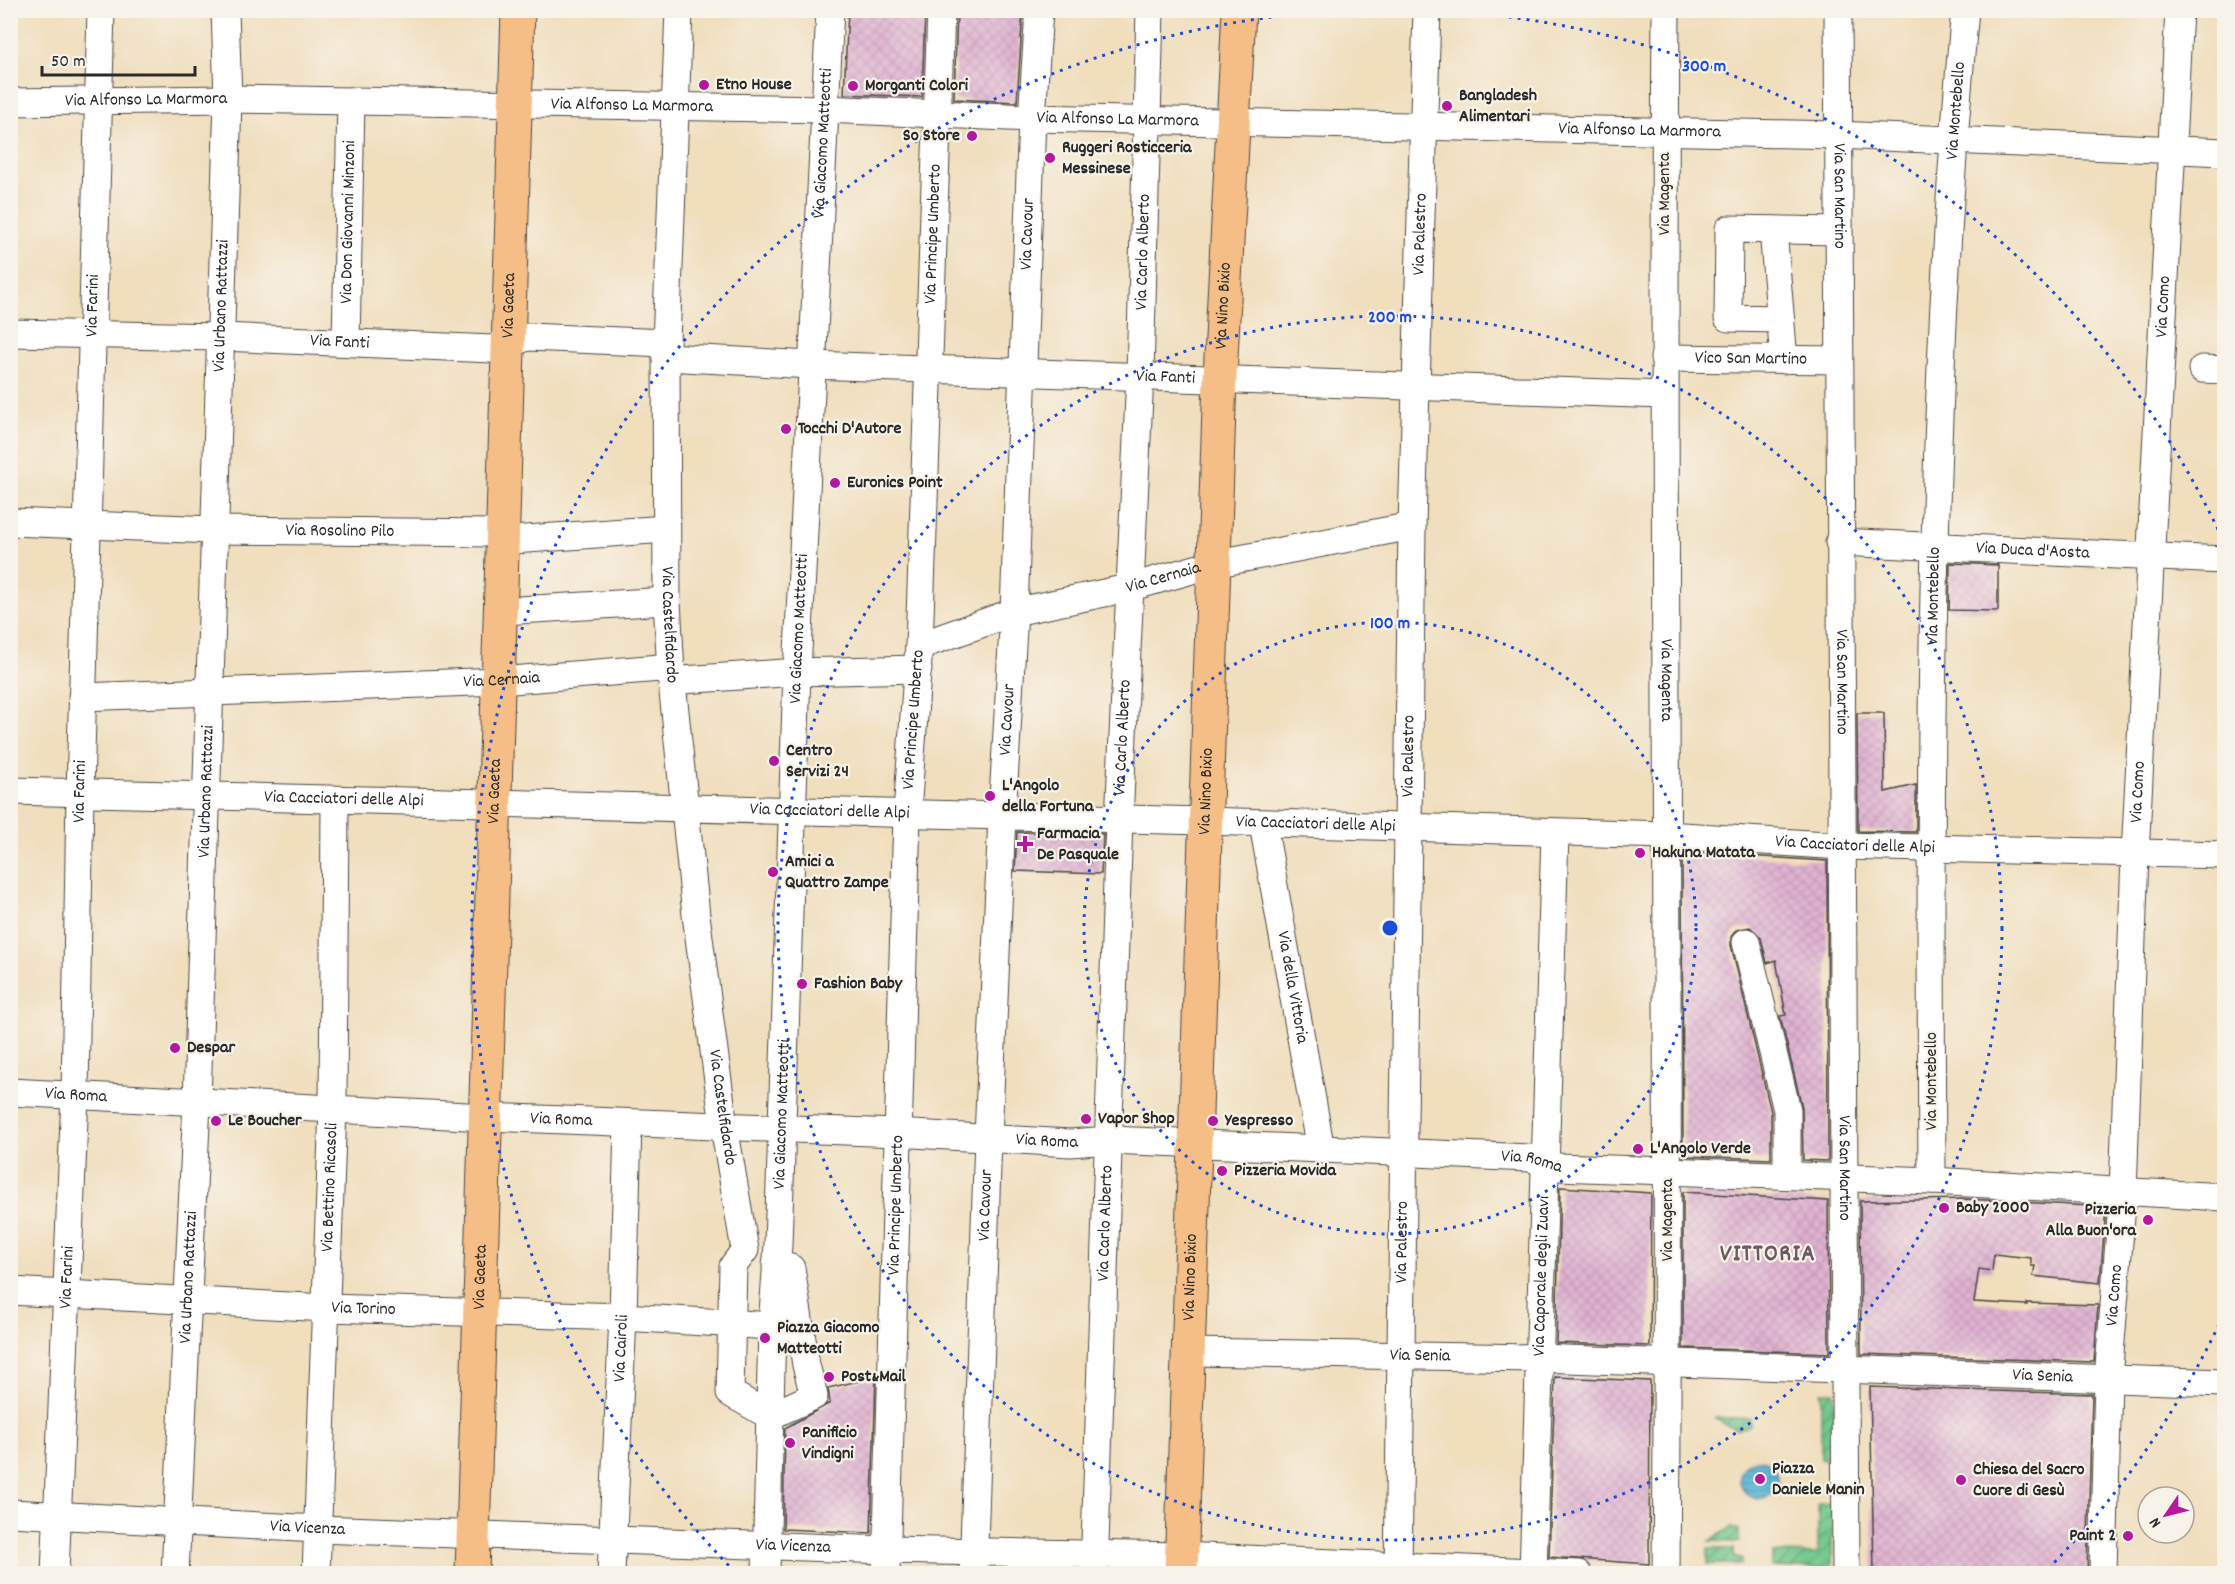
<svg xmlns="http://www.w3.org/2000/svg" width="2235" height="1584" viewBox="0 0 2235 1584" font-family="Dekko,sans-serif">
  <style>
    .garden { fill: url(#garden-furrows); stroke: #4e7a5c; stroke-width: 1.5 }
    .water { fill: url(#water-rules); stroke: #437182; stroke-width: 1.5 }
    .building { fill: url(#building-cross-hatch) }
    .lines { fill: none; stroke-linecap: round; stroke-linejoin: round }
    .minor-casing { stroke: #494641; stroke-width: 29 }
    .major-casing { stroke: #494641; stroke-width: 35 }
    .minor { stroke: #fff; stroke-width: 27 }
    .major { stroke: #f6be87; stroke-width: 33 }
    .ring { fill: none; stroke: #1d4ed8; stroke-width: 3; stroke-dasharray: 3 6 }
    .poi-dot { fill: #b5179e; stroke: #f7f3e8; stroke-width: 2 }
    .labels { text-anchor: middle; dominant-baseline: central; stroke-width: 4.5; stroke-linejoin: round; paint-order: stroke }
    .poi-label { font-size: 18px; font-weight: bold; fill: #2b2b2b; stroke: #f7f3e8; text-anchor: start }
    .street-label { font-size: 18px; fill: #2b2b2b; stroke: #f7f3e8 }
    .district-label { font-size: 24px; font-weight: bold; letter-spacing: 1.5px; fill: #6a5a65; stroke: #f7f3e8 }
    .centre { fill: #1d4ed8; stroke: #f7f3e8; stroke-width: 3 }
    .ring-label { font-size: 18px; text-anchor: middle; font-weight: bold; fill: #1d4ed8; stroke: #f7f3e8; stroke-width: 4.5; stroke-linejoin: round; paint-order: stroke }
  </style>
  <defs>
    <pattern id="garden-furrows" width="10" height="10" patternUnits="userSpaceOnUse" patternTransform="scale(1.5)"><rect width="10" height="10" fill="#72c88d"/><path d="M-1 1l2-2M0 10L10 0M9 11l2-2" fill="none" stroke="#5ea373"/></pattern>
    <pattern id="water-rules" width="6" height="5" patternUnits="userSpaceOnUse" patternTransform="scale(1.5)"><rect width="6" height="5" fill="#5bb7d9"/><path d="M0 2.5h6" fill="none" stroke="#4b95b0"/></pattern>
    <pattern id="building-cross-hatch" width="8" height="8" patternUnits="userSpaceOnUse" patternTransform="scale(1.5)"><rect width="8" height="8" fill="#e0b2d1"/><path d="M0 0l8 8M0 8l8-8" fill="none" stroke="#c099b4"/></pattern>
  </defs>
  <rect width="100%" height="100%" fill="#f7f3e8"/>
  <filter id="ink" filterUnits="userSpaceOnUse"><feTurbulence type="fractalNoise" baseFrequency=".0167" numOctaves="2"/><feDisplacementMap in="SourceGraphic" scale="12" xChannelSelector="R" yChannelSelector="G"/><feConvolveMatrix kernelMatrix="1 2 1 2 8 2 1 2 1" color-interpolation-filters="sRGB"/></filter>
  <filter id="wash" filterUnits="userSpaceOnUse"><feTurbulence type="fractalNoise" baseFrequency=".008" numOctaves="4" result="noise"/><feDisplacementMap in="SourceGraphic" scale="24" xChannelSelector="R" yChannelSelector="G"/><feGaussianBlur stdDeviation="1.35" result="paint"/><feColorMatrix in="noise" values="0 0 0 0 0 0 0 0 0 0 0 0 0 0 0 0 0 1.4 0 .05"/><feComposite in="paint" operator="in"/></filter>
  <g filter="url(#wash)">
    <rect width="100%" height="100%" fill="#f0debd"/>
    <g class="garden">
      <rect x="1821" y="1392" width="13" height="67"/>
      <path d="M 1714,1418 L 1750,1418 L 1750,1425 L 1736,1430 Z"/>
      <path d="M 1832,1503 L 1832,1569 L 1772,1567 L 1772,1553 L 1818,1554 L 1818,1504 Z"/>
      <path d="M 1732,1527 L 1739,1530 L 1739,1542 L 1709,1541 Z"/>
      <path d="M 1708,1549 L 1734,1549 L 1734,1558 L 1742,1558 L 1742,1564 L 1708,1564 Z"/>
    </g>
    <circle class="water" cx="1759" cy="1479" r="19"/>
    <g id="blocks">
      <g class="building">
        <path d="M 848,10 L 925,10 L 922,97 L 844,94 Z"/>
        <path d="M 957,10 L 1023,10 L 1017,102 L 954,99 Z"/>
        <path d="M 1950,563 L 1998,565 L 1998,611 L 1949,610 Z"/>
        <path d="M 1857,713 L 1884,713 L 1885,792 L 1916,785 L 1916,832 L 1858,831 Z"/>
        <path d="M 1017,832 L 1103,834 L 1101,874 L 1015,871 Z"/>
        <path d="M 1682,852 L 1827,861 L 1828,1161 L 1803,1160 L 1802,1107 L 1780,1016 L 1786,1015 L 1776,960 L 1767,963 L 1761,938 L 1750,927 L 1736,930 L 1731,937 L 1731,945 L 1771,1112 L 1771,1159 L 1683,1156 Z"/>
        <path d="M 1560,1187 L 1651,1193 L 1650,1346 L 1556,1343 Z"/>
        <path d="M 1683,1192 L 1828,1201 L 1829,1353 L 1683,1348 Z"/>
        <path d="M 1967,1199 L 2106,1207 L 2100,1283 L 2033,1276 L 2035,1266 L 2031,1266 L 2031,1258 L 1994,1254 L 1992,1271 L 1979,1269 L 1974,1302 L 2027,1305 L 2027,1303 L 2098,1305 L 2094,1362 L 1861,1354 L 1860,1201 Z"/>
        <path d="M 876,1377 L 871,1533 L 783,1529 L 785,1428 L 830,1403 L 828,1388 Z"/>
        <path d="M 1555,1377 L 1650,1381 L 1649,1564 L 1549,1557 Z"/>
        <path d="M 1870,1387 L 2092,1394 L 2087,1574 L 1924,1574 L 1874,1571 Z"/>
      </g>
    </g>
  </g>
  <g filter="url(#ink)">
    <use href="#blocks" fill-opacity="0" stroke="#494641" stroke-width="1.5"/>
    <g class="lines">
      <defs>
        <g id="minor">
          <path id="s1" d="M 679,10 L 666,343 L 667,601 L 671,673 L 696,915 L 724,1126 L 745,1250 L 733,1266 L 730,1393 L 770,1416 L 814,1396 L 806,1365 L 791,1268 L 776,1265"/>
          <path id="s2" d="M 1666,10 C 1662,532 1671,1053 1666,1574"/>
          <path id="s3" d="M 1838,10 L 1846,1574"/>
          <path id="s4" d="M 10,102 L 228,99 L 824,109 L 1032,118 L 1837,135 L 2224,152"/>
          <path d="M 1773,230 L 1784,360"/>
          <path d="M 1780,319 L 1728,318 L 1729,229 L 1838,231"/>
          <path id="s5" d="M 10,333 L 221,337 L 492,349 L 528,337 L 666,343"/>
          <path id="s6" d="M 346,342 L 351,101"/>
          <path id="s7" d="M 666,357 L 811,365 L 1664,395"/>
          <path id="s8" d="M 1664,358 L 1839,360"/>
          <path d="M 2202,369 L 2224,370"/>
          <path id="s9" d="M 10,522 L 214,530 L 493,533 L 513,540 L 666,529"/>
          <path id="s10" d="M 1839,542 L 2224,560"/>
          <path d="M 502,611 L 667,601"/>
          <path id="s11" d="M 919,646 L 1014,612 L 1128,588 L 1213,564 L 1412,526"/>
          <path id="s12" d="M 82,697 L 500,681 L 660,668 L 683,680 L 797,672 L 918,669"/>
          <path id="s13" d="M 10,791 L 1204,821 L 1666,835 L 1842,846 L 2224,855"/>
          <path id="s14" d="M 1263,824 L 1321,1150"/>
          <path d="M 1746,942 L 1787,1110 L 1787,1175"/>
          <path id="s15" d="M 10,1092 L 486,1117 L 896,1133 L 1070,1143 L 1110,1140 L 1530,1158 L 1558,1167 L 1932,1181 L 2224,1197"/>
          <path id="s16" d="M 1932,1181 C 1930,791 1928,400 1965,10"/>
          <path id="s17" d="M 10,1291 L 327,1308 L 623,1317 L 790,1327"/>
          <path id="s18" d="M 1189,1352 L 1539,1358 L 2224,1383"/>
          <path id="s19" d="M 10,1513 L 318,1529 L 887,1550 L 1181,1556 L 1578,1574"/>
          <path id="s20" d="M 55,1574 L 75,1095 L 80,793 L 101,10"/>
          <path id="s21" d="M 175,1574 L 197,1102 L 228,99 L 225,10"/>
          <path id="s22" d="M 316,1574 L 333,1108 L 335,800"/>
          <path id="s23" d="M 611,1574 L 623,1317 L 628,1123"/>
          <path id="s24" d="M 766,1574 L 772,1326 L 778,1245 L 797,672 L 830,10"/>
          <path id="s25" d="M 886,1574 L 907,813 L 919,646 L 941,10"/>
          <path id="s26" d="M 973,1574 L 988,1138 L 1002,816 L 1014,612 L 1032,118 L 1039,10"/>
          <path id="s27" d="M 1094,1574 L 1119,820 L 1140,375 L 1150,10"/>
          <path id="s28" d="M 1398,1574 L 1412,526 L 1427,10"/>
          <path id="s29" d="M 1533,1574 L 1555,833"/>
          <path id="s30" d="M 2103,1574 L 2108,1379 L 2123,1192 L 2135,855 L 2179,10"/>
        </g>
        <g id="major">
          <path id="s31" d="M 472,1574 L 518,10"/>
          <path id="s32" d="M 1181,1574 L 1220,377 L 1239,10"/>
        </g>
      </defs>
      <use href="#minor" class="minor-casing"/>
      <use href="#major" class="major-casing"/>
      <use href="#minor" class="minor"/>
      <use href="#major" class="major"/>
    </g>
  </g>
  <g class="ring">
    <circle cx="1390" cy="928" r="306"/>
    <circle cx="1390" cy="928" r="612"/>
    <path d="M2223 1316A919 919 0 0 1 2045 1572M735 1572A919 919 0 0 1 1334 11M1446 11A919 919 0 0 1 2223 540"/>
  </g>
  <g class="poi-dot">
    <circle cx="704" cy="85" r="6"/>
    <circle cx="853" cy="86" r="6"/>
    <circle cx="1447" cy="106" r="6"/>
    <circle cx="972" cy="136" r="6"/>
    <circle cx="1050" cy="158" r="6"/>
    <circle cx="786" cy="429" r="6"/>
    <circle cx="835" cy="483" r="6"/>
    <circle cx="774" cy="761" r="6"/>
    <circle cx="990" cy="796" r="6"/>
    <path d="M1022 835h6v6h6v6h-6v6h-6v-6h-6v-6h6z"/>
    <circle cx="1640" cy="853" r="6"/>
    <circle cx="773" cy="872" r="6"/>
    <circle cx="802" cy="984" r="6"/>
    <circle cx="175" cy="1048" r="6"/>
    <circle cx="1086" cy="1119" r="6"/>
    <circle cx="216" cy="1121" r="6"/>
    <circle cx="1213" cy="1121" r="6"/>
    <circle cx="1638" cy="1149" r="6"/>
    <circle cx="1222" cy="1171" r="6"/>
    <circle cx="1944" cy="1208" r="6"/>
    <circle cx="2148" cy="1220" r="6"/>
    <circle cx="765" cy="1338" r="6"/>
    <circle cx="829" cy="1377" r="6"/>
    <circle cx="790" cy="1443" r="6"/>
    <circle cx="1760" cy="1479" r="6"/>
    <circle cx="1961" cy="1480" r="6"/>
    <circle cx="2128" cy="1536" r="6"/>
  </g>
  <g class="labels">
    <g class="poi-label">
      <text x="716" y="85">Etno House</text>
      <text x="865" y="86">Morganti Colori</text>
      <text x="1459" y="96">Bangladesh<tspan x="1459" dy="21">Alimentari</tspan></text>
      <text x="960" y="136" text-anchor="end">So Store</text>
      <text x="1062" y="148">Ruggeri Rosticceria<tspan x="1062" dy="21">Messinese</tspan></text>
      <text x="798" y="429">Tocchi D'Autore</text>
      <text x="847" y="483">Euronics Point</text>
      <text x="786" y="751">Centro<tspan x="786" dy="21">Servizi 24</tspan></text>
      <text x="1002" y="786">L'Angolo<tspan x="1002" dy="21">della Fortuna</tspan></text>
      <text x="1037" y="834">Farmacia<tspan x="1037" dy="21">De Pasquale</tspan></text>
      <text x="1652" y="853">Hakuna Matata</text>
      <text x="785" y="862">Amici a<tspan x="785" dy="21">Quattro Zampe</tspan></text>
      <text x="814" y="984">Fashion Baby</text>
      <text x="187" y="1048">Despar</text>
      <text x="1098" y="1119">Vapor Shop</text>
      <text x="228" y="1121">Le Boucher</text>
      <text x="1225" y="1121">Yespresso</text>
      <text x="1650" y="1149">L'Angolo Verde</text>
      <text x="1234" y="1171">Pizzeria Movida</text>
      <text x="1956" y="1208">Baby 2000</text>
      <text x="2136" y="1210" text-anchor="end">Pizzeria<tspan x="2136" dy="21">Alla Buon'ora</tspan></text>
      <text x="777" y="1328">Piazza Giacomo<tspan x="777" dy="21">Matteotti</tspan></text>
      <text x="841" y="1377">Post&amp;Mail</text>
      <text x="802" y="1433">Panificio<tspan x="802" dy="21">Vindigni</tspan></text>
      <text x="1772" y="1469">Piazza<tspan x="1772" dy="21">Daniele Manin</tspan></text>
      <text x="1973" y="1470">Chiesa del Sacro<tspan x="1973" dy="21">Cuore di Gesù</tspan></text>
      <text x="2116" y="1536" text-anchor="end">Paint 2</text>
    </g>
    <g class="street-label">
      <text stroke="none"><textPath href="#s4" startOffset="136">Via Alfonso La Marmora</textPath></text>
      <text stroke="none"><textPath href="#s4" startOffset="622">Via Alfonso La Marmora</textPath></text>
      <text stroke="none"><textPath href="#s16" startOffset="1071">Via Montebello</textPath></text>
      <text stroke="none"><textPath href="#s4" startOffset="1108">Via Alfonso La Marmora</textPath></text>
      <text stroke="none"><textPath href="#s4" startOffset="1630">Via Alfonso La Marmora</textPath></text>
      <text stroke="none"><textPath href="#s24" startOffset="1432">Via Giacomo Matteotti</textPath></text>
      <text transform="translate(1665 194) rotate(-90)">Via Magenta</text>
      <text stroke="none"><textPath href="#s3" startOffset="186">Via San Martino</textPath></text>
      <text stroke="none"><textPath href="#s6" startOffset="120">Via Don Giovanni Minzoni</textPath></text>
      <text stroke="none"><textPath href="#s25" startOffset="1341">Via Principe Umberto</textPath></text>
      <text stroke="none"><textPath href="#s26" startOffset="1341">Via Cavour</textPath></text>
      <text stroke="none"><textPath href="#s28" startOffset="1340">Via Palestro</textPath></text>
      <text stroke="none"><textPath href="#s27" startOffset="1323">Via Carlo Alberto</textPath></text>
      <text stroke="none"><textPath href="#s20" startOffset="1269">Via Farini</textPath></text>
      <text stroke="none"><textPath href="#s21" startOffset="1269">Via Urbano Rattazzi</textPath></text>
      <text stroke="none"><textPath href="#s31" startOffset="1269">Via Gaeta</textPath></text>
      <text stroke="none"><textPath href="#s32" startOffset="1269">Via Nino Bixio</textPath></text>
      <text stroke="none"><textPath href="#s30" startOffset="1269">Via Como</textPath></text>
      <text stroke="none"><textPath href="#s5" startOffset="330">Via Fanti</textPath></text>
      <text stroke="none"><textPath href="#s8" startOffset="87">Vico San Martino</textPath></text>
      <text stroke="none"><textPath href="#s7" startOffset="500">Via Fanti</textPath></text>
      <text stroke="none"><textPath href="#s9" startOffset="330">Via Rosolino Pilo</textPath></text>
      <text stroke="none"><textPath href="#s10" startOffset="194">Via Duca d'Aosta</textPath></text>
      <text stroke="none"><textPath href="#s11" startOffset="254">Via Cernaia</textPath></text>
      <text stroke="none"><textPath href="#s16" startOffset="585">Via Montebello</textPath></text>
      <text stroke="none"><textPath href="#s1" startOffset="615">Via Castelfidardo</textPath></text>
      <text stroke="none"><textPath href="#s24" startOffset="946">Via Giacomo Matteotti</textPath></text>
      <text stroke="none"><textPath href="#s12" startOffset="420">Via Cernaia</textPath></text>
      <text stroke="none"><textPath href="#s2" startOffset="670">Via Magenta</textPath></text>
      <text stroke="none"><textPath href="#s3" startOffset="672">Via San Martino</textPath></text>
      <text stroke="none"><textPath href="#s25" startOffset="855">Via Principe Umberto</textPath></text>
      <text stroke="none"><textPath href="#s26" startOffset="855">Via Cavour</textPath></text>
      <text stroke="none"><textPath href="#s27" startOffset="837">Via Carlo Alberto</textPath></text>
      <text stroke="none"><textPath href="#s28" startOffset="818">Via Palestro</textPath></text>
      <text stroke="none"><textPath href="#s20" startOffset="783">Via Farini</textPath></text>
      <text stroke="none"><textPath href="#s21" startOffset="783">Via Urbano Rattazzi</textPath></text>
      <text stroke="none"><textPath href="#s31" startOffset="783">Via Gaeta</textPath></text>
      <text stroke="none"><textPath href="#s32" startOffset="783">Via Nino Bixio</textPath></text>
      <text stroke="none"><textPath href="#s30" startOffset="783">Via Como</textPath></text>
      <text stroke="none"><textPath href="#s13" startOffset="334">Via Cacciatori delle Alpi</textPath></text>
      <text stroke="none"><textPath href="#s13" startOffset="820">Via Cacciatori delle Alpi</textPath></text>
      <text stroke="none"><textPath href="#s13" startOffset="1306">Via Cacciatori delle Alpi</textPath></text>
      <text stroke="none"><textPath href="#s13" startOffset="1846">Via Cacciatori delle Alpi</textPath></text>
      <text stroke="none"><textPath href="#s14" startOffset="166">Via della Vittoria</textPath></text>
      <text transform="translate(1932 1081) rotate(-90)">Via Montebello</text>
      <text stroke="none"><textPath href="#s15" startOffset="66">Via Roma</textPath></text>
      <text stroke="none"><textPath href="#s1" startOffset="1101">Via Castelfidardo</textPath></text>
      <text stroke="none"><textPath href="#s24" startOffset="460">Via Giacomo Matteotti</textPath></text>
      <text stroke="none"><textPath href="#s15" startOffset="552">Via Roma</textPath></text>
      <text stroke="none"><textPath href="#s15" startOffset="1038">Via Roma</textPath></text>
      <text stroke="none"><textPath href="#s15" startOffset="1524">Via Roma</textPath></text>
      <text stroke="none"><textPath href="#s3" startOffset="1158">Via San Martino</textPath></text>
      <text stroke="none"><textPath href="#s22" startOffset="387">Via Bettino Ricasoli</textPath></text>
      <text stroke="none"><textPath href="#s26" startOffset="369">Via Cavour</textPath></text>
      <text stroke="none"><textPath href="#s25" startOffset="369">Via Principe Umberto</textPath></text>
      <text transform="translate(1668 1220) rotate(-90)">Via Magenta</text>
      <text stroke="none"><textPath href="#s27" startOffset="351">Via Carlo Alberto</textPath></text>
      <text stroke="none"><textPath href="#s28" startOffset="332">Via Palestro</textPath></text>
      <text stroke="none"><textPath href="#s29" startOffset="298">Via Caporale degli Zuavi</textPath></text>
      <text stroke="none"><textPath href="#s20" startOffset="297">Via Farini</textPath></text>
      <text stroke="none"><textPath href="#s21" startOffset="297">Via Urbano Rattazzi</textPath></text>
      <text stroke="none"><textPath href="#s31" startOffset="297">Via Gaeta</textPath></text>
      <text stroke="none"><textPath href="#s32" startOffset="297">Via Nino Bixio</textPath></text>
      <text stroke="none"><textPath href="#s30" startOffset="279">Via Como</textPath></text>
      <text stroke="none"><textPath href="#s17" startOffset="354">Via Torino</textPath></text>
      <text stroke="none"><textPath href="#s23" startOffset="226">Via Cairoli</textPath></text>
      <text stroke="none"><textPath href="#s18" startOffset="231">Via Senia</textPath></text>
      <text stroke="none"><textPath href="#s18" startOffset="854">Via Senia</textPath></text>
      <text stroke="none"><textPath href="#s19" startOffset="298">Via Vicenza</textPath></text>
      <text stroke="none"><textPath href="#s19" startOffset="784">Via Vicenza</textPath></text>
    </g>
    <g class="district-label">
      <text x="1768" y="1255">VITTORIA</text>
    </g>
  </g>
  <circle cx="1390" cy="928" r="9" class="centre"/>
  <g class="ring-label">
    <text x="1704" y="71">300 m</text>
    <text x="1390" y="322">200 m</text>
    <text x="1390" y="628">100 m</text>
  </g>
  <rect width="2235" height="1584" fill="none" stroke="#f7f3e8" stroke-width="36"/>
  <g transform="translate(2166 1515) rotate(235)"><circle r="28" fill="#f7f3e8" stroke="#a5a39c" stroke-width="1.5"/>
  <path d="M0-4.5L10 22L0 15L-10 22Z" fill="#b5179e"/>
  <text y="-9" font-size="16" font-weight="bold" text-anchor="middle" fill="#2b2b2b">N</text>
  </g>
  <path d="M42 66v9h153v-9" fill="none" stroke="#2b2b2b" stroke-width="3"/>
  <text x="51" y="66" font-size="18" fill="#2b2b2b" stroke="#f7f3e8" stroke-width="4.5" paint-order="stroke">50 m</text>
</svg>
